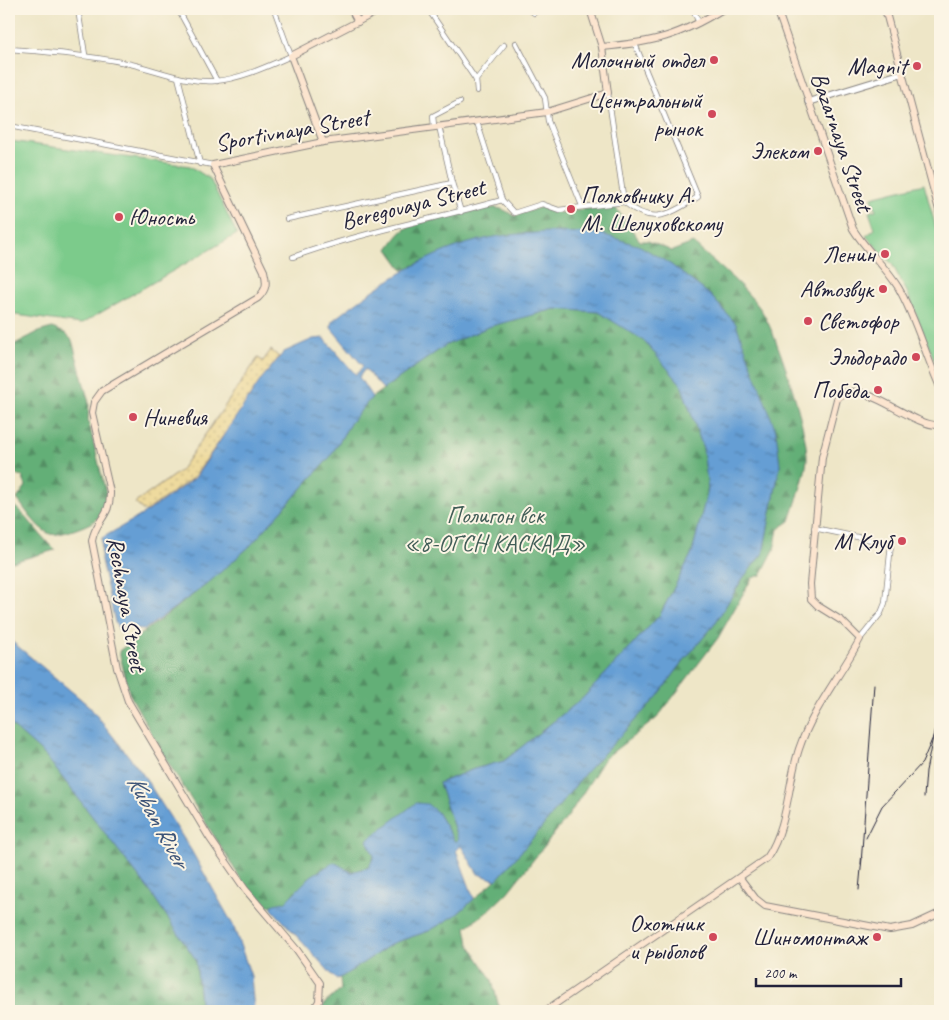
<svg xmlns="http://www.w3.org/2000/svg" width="949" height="1020" viewBox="0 0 949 1020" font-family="Caveat,sans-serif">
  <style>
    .forest { fill: url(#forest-firs); stroke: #436859 }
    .sand { fill: url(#sand-dots); stroke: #887e6c }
    .park { fill: #7bcb8b; stroke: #4e7663 }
    .water { fill: url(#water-ripples); stroke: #446088 }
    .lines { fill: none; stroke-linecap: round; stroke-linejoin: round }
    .minor-casing { stroke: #888481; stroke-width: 6 }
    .tertiary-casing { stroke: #888481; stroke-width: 8 }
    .secondary-casing { stroke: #888481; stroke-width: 8 }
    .minor { stroke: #fff; stroke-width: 4.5 }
    .tertiary { stroke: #fff; stroke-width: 5.5 }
    .secondary { stroke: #fce5cf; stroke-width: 6 }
    .rail { stroke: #22223b; stroke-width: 1 }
    .poi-dot { fill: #d1495b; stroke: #fcf5e5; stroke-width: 2 }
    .labels { text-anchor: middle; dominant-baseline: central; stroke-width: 4; stroke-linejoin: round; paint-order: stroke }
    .poi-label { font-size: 24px; fill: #22223b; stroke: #fcf5e5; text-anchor: end }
    .street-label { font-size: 24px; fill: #22223b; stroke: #fcf5e5 }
    .park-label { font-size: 24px; fill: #415d57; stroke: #fcf5e5 }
    .water-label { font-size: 25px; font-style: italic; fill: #3d5478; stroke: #fcf5e5 }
  </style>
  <defs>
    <pattern id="forest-firs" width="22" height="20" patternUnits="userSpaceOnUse" patternTransform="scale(1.25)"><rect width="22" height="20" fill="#64af77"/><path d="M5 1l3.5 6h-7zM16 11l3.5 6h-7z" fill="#528e63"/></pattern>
    <pattern id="sand-dots" width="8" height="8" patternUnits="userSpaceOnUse" patternTransform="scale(1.25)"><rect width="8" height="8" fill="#eeda9e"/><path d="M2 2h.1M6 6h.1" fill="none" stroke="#ccbb89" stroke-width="1.8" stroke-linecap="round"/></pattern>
    <pattern id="water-ripples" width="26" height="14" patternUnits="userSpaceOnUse" patternTransform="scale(1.25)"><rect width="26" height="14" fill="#659ed4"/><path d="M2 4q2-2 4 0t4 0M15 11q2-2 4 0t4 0" fill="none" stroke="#5380ad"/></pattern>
  </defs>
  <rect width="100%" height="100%" fill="#fcf5e5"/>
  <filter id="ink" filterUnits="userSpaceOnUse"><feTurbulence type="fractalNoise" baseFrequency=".02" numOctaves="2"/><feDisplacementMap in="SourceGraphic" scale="10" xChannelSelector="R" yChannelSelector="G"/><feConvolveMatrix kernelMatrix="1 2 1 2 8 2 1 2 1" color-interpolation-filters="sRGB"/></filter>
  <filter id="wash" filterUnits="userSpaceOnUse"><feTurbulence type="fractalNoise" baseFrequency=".0096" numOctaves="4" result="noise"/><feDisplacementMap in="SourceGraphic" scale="20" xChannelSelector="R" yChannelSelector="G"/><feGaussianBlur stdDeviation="1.12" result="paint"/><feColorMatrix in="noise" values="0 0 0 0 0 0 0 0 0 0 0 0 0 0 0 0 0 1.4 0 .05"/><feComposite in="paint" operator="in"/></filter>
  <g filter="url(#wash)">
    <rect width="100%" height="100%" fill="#eee6c7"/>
    <g class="forest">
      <path d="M 541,207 L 560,213 L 571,210 L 615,207 L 640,241 L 648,241 L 672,251 L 693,243 C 716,264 740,282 759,307 C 776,329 808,430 807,459 C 806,475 795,505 790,521 L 778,529 L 774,550 L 761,575 L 752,578 L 718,638 L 657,718 L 605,758 L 569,815 L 507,893 L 486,913 L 466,927 L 469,944 L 492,980 L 500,1011 L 321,1011 L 325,1003 L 341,990 L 340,978 L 393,943 L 429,931 L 456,915 L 500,876 L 543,826 L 586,772 L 657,697 L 685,659 L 714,625 L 743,578 L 763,553 L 780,465 L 736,324 L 710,295 L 670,264 L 454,248 L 403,270 L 388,249 C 393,242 398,234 405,229 C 412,223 487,206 497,208 C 503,209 509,212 514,216 Z"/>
      <path d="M 555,309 L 599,312 L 643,340 L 681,384 L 703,448 L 708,489 L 692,553 L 660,615 L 583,698 L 504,761 L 474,769 L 439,783 L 458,840 L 455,842 L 437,812 L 374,856 L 369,867 L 351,872 L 311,876 L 285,902 L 264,907 L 247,889 L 164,756 L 129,693 L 119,651 L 207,584 L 250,546 L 330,457 L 351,422 L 372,397 L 446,345 L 491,326 Z"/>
      <path d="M 52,328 L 65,333 L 72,340 L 89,403 L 88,420 L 107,497 C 105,505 102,517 94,521 C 87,526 57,537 50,534 C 36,528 26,510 17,499 L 26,486 L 22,476 L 9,474 L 9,347 L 38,332 Z"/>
      <path d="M 9,503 C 27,513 39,536 55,550 L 9,563 Z"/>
      <path d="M 9,723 L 45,755 L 152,894 L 196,960 L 200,1002 L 198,1011 L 9,1011 Z"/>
    </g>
    <path class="sand" d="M 271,350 L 279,357 L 194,477 L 145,512 L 135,503 L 180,471 L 258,358 L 263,361 Z"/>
    <g class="park">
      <path d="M 10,141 L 190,166 L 210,179 L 237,234 L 81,324 L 9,314 Z"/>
      <path d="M 924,184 L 940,243 L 939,372 L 907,292 L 892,264 L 866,236 L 875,229 L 869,212 L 876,210 L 872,197 Z"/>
    </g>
    <g class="water">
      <path d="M 546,232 L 598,233 L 640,246 L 670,264 L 710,295 L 736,324 L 776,431 L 780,465 L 763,553 L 743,578 L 714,625 L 685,659 L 657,697 L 586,772 L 543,826 L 500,876 L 496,880 L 478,874 L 461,846 L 456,850 L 474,899 L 456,915 L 429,931 L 393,943 L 340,978 L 336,979 L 271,908 L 274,904 L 285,902 L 311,876 L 334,862 L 351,872 L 369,867 L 374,856 L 367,840 L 416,803 L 427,804 L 437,812 L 455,842 L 458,840 L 439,783 L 474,769 L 504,761 L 583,698 L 660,615 L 692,553 L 708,489 L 703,448 L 681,384 L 643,340 L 598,312 L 555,309 L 491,326 L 446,345 L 383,389 L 365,369 L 359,377 L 372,397 L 351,422 L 330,457 L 250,546 L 207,584 L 144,630 L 126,625 L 119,630 L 115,622 L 101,560 L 102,538 L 147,512 L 195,478 L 262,378 L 284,352 L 313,339 L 324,338 L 356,375 L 363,366 L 331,328 L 332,321 C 379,284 430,250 489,238 C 508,234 527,234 546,232 Z"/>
      <path d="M 9,639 L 89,706 L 142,773 L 191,850 L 233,925 L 251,976 L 254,1011 L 198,1011 L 200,1002 L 196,960 L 152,894 L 45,755 L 9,723 Z"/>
    </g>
  </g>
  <g filter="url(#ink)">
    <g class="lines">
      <defs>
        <g id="minor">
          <path d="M 78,9 L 85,55"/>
          <path d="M 178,9 L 217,81"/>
          <path d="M 428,9 L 476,80"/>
          <path d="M 529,9 L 534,13 L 538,9"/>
          <path d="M 693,9 L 699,23"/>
          <path d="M 516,43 L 545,98 L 548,121 L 582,206"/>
          <path d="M 9,49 C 48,52 87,55 126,63 C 156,69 184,83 215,81 C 241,79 268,66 291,56 L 274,9"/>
          <path d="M 178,77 L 200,164"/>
          <path d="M 477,91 L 476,80 L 504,45"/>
          <path d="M 608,93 L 624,202"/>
          <path d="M 477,122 L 502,200"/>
          <path d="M 9,126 L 213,165"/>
          <path d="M 434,126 L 433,116 L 460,102"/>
          <path d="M 439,126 L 452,183 L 461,212"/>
          <path d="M 624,202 C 653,226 668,215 698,197 L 635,44"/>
          <path d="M 287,219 L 452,183"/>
          <path d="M 293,257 C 361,232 432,220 502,200 L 514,213 L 542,204 L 559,210 L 624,202"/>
          <path d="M 814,528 L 891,544 L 885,603 L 881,613 L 860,639"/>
        </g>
        <path id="tertiary" d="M 808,102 L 903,73"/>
        <g id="secondary">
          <path d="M 351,9 L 358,22"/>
          <path d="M 777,9 L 853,229 C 866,250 885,266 898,287 C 916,318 925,354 940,387"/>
          <path d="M 885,9 L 940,214"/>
          <path d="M 602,47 C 655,42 677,37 723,9"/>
          <path d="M 323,142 L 291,56 L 382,9"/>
          <path d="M 940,760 L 940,788"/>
          <path d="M 740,878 L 755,898 L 765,906 L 890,930 L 912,926 L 940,913"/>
          <path d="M 313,1011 L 319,1001 L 320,983 L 297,950 L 245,889 L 209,837 L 128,701 L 117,668 L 92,541 C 95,520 111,517 110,492 L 92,413 L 94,402 L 102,391 L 258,298 C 267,289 267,283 264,271 L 213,165 L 323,142 L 547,112 L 608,93 L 602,47 L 590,9"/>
          <path d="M 545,1011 L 767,858 C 789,824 787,786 799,749 C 812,710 841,675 860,639 L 842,621 L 818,606 L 811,599 L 810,584 L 822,457 L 837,399 C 858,372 911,428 940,425"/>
        </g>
      </defs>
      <use href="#minor" class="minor-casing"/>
      <use href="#tertiary" class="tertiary-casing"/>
      <use href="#secondary" class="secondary-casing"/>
      <use href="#minor" class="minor"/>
      <use href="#tertiary" class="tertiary"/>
      <use href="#secondary" class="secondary"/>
      <g class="rail">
        <path d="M 924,797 L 926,771 L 940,703"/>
        <path d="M 866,838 L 882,806 L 922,763 L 934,735"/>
        <path d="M 861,864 L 874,684"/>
        <path d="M 859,890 L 862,858"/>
      </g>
    </g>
  </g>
  <g class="poi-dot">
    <circle cx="714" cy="60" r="5"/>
    <circle cx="917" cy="66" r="5"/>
    <circle cx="712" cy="114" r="5"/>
    <circle cx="818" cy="151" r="5"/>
    <circle cx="571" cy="209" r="5"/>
    <circle cx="119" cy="217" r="5"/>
    <circle cx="885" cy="254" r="5"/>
    <circle cx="883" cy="289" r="5"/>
    <circle cx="808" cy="321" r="5"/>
    <circle cx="916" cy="357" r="5"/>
    <circle cx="878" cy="390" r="5"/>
    <circle cx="133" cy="417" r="5"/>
    <circle cx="902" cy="541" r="5"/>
    <circle cx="713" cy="937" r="5"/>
    <circle cx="877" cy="937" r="5"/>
  </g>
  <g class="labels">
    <g class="poi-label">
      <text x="704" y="60">Молочный отдел</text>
      <text x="907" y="66">Magnit</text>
      <text x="702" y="100">Центральный<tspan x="702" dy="28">рынок</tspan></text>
      <text x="808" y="151">Элеком</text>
      <text x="581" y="195" text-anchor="start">Полковнику А.<tspan x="581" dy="28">М. Шелуховскому</tspan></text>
      <text x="129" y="217" text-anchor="start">Юность</text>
      <text x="875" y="254">Ленин</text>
      <text x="873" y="289">Автозвук</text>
      <text x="818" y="321" text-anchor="start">Светофор</text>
      <text x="906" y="357">Эльдорадо</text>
      <text x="868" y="390">Победа</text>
      <text x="143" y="417" text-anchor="start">Ниневия</text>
      <text x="892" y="541">М Клуб</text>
      <text x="703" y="923">Охотник<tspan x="703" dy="28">и рыболов</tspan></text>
      <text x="867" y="937">Шиномонтаж</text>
    </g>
    <g class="street-label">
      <text transform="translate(292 130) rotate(-10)">Sportivnaya Street</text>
      <text transform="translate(842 142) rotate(71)">Bazarnaya Street</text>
      <text transform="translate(413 204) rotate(-14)">Beregovaya Street</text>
      <text transform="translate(127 604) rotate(80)">Rechnaya Street</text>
    </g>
    <g class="park-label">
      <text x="495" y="515">Полигон вск<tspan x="495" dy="28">«8-ОГСН КАСКАД»</tspan></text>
    </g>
    <g class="water-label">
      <text transform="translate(158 821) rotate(61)">Kuban River</text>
    </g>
  </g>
  <rect width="949" height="1020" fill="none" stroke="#fcf5e5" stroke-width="30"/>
  <path d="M756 978v8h145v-8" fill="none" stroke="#22223b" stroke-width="2.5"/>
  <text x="764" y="978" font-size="15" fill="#22223b" stroke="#fcf5e5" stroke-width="4" paint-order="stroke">200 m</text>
</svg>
